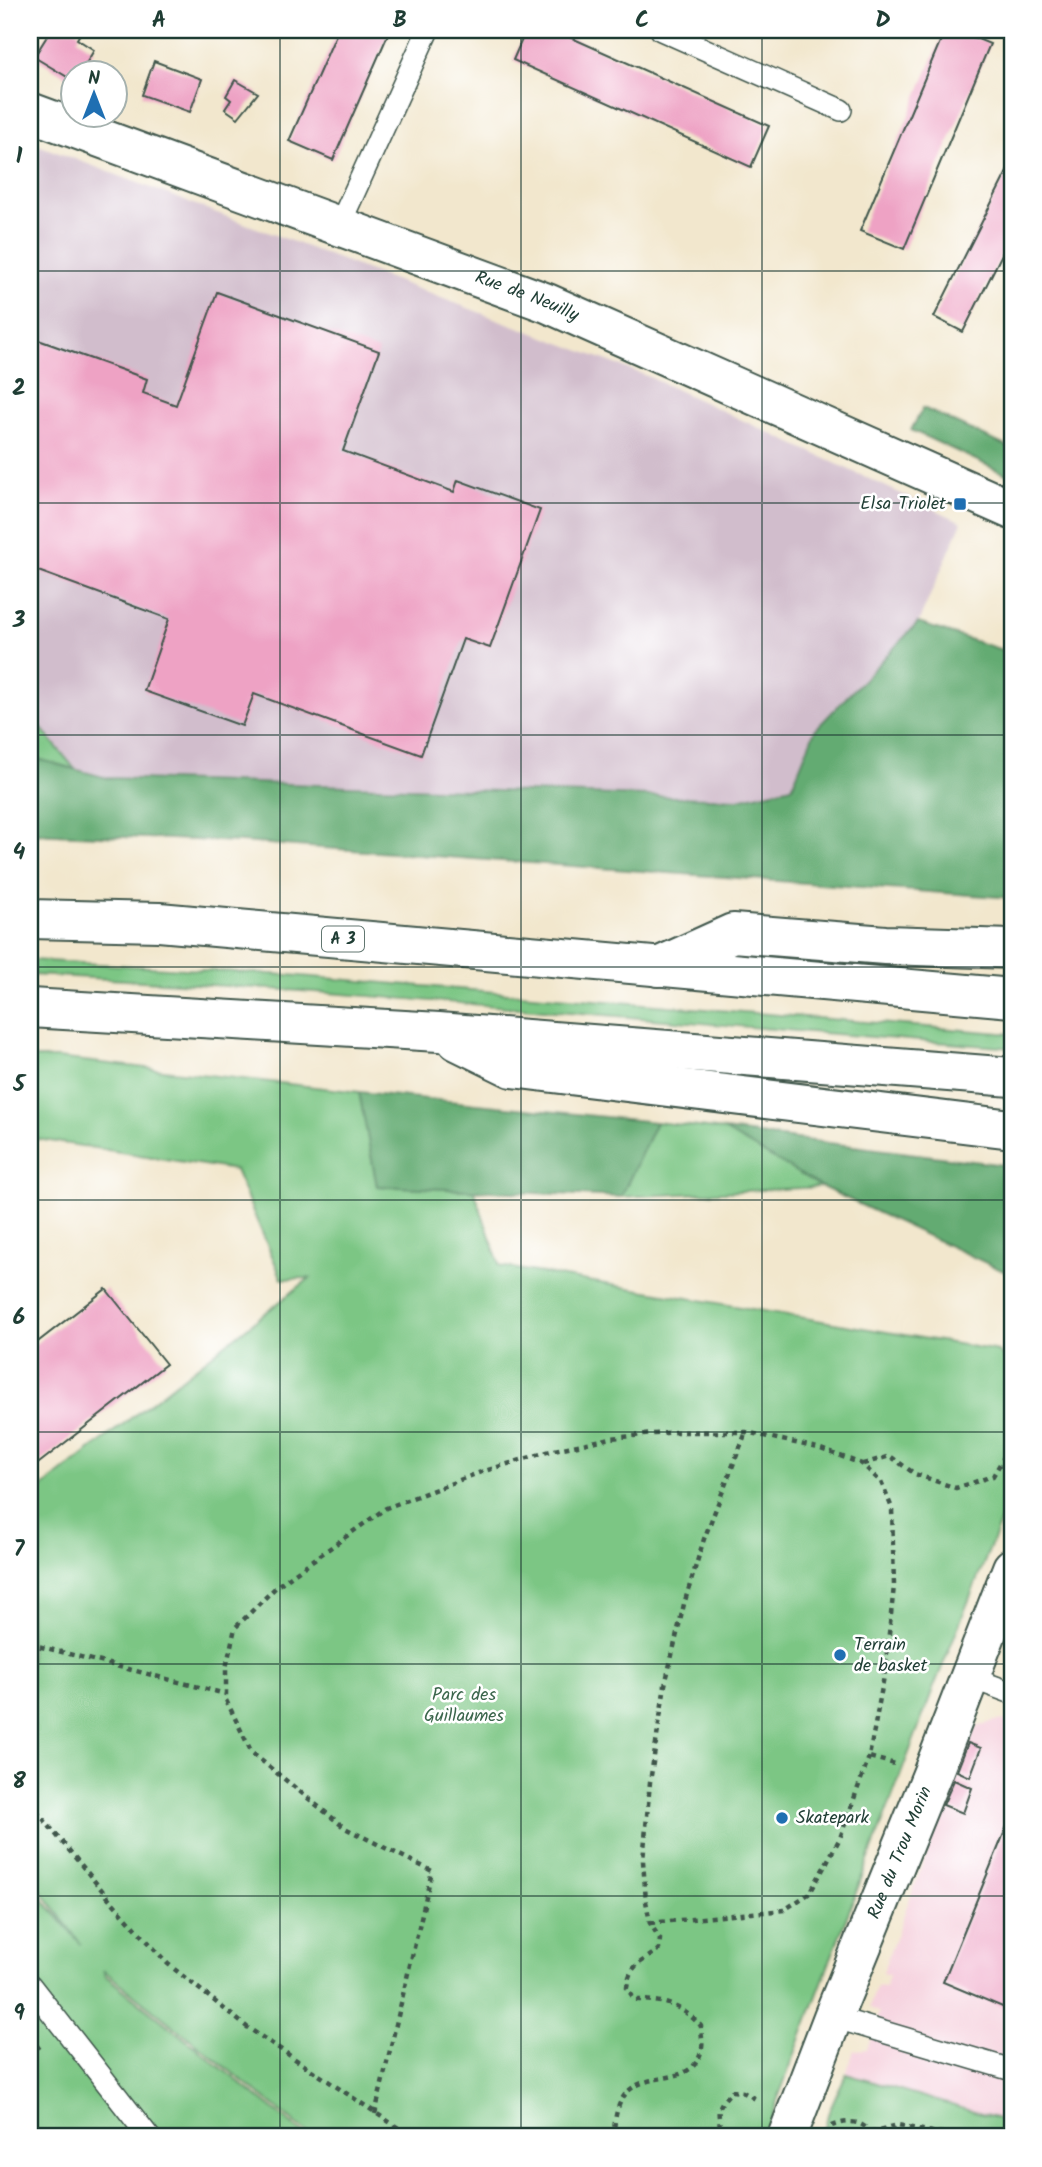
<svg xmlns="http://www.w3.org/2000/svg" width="1042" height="2167" viewBox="0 0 1042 2167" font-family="Kalam,sans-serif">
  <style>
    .built { fill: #f5cfdc }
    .industrial { fill: #d1bdcc }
    .green { fill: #7bc684; stroke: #4d825c; stroke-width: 2 }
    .forest { fill: #64ab72; stroke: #427453; stroke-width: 2 }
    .building { fill: #eea2c4 }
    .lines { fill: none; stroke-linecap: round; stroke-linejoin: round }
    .service-casing { stroke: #3f564b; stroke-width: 24 }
    .minor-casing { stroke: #3f564b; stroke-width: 42 }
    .motorway-casing { stroke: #3f564b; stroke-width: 42 }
    .path { stroke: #3f564b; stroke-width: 4.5; stroke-dasharray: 5 5; stroke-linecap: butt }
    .service { stroke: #fff; stroke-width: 21 }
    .minor { stroke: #fff; stroke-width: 38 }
    .motorway { stroke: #fff; stroke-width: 38 }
    .grid { fill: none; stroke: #1f3d34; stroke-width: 2; stroke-opacity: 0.55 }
    .poi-dot { fill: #1f6fb2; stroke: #fff; stroke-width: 2.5 }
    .labels { text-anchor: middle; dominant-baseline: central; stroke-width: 5; stroke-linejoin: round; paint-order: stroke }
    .shield { fill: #fff; stroke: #627771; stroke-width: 2 }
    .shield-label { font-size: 16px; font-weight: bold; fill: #1f3d34 }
    .street-label { font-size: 18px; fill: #1f3d34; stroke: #fff }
    .poi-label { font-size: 18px; fill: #1f3d34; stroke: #fff; text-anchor: start }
    .park-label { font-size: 18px; fill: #3b664c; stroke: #fff }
    .neatline { fill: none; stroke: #1f3d34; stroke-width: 2.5 }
    .grid-label { font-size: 23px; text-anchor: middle; font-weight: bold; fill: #1f3d34 }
  </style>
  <rect width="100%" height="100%" fill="#fff"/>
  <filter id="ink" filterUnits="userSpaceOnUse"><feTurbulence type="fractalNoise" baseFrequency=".0143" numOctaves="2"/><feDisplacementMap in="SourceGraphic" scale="14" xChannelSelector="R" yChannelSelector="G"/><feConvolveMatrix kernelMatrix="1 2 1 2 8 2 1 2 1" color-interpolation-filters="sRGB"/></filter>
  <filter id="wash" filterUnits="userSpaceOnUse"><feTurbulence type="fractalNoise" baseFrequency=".00686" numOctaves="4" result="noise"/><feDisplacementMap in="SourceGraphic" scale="28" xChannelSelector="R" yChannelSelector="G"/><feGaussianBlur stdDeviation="1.57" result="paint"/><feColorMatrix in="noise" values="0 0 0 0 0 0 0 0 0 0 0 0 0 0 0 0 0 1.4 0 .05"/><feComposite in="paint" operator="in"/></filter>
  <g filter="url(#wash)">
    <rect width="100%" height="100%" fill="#f2e7cd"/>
    <path class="built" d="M 1012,1720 L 1012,2123 L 846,2074 L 854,2050 L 867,2049 L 879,2013 L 869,2007 L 877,1986 L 885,1987 L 889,1975 L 882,1973 L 968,1743 L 977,1727 L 994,1721 Z"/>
    <path class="industrial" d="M 30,142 L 647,376 L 962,522 L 846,789 L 732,799 L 99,797 L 30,714 Z"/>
    <g class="green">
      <path d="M 30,715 L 75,769 L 30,757 Z"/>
      <path d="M 30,960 L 288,975 L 1012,1034 L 1012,1048 C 685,1024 358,990 30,975 Z"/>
      <path d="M 30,1058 L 57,1058 L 359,1092 L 377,1186 L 474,1190 L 500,1266 L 998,1351 L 1012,1369 L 1012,1493 L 932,1692 L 777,2101 L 766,2137 L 313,2137 L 103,1970 L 106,1976 L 308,2137 L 30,2137 L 30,1884 L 81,1944 L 30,1876 L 30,1497 L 310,1278 L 282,1279 L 235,1170 L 30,1138 Z"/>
      <path d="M 656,1122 L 724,1130 L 822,1187 L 621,1197 Z"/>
      <path d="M 846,2074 L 1012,2123 L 1012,2137 L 823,2137 L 828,2114 Z"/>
    </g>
    <g class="forest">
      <path d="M 923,408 L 1012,449 L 1012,477 L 911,430 Z"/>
      <path d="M 918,623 L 1012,653 L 1012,898 L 241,842 L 30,833 L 30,757 L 107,778 L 738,799 L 792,787 L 815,730 Z"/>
      <path d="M 359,1092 L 656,1122 L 621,1197 L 377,1186 Z"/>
      <path d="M 724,1130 L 1012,1166 L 1012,1275 L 822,1187 Z"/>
    </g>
    <g id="blocks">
      <g class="building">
        <path d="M 51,30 L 76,30 L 80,34 L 77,39 L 94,50 L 80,74 L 74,74 L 74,81 L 34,57 Z"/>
        <path d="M 338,30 L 390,30 L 333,160 L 289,141 Z"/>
        <path d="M 526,30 L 554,30 L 769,126 L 751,167 L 513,60 Z"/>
        <path d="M 945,30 L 956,30 L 990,44 L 904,249 L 860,231 Z"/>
        <path d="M 154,61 L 202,79 L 190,112 L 142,95 Z"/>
        <path d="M 235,80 L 258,93 L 238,118 L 225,109 L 231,100 L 226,96 Z"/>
        <path d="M 1012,162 L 1012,234 L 963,332 L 934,317 Z"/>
        <path d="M 217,292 L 379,351 L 343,451 L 454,492 L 458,480 L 540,510 L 490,648 L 463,639 L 421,755 L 254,694 L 242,726 L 144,691 L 169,619 L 30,568 L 30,337 L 147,379 L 143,393 L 176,405 Z"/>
        <path d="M 106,1289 L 166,1364 L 30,1470 L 30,1348 Z"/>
        <path d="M 968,1743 L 981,1748 L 970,1777 L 957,1771 Z"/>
        <path d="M 954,1780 L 972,1788 L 963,1813 L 943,1805 Z"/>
        <path d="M 1012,1814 L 1012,2011 L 943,1982 Z"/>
      </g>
    </g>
  </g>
  <g filter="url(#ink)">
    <use href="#blocks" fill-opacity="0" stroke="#3f564b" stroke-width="2"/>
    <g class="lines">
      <defs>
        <g id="service">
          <path d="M 661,30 L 841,110"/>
          <path d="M 339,226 L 428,30"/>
          <path d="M 969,1677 L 1012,1693"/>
          <path d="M 30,1985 L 149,2137"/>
          <path d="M 833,2017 L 1012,2070"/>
        </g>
        <g id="minor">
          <path id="s1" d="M 30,112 L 547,303 L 1012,510"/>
          <path id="s2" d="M 787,2137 L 833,2017 L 933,1772 L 1012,1568"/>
        </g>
        <g id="motorway">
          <path d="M 30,919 L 159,922 L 1012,998"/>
          <path d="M 658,967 L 733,933 L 885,945 L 1012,949"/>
          <path d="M 30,1008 L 439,1032 L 1012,1077"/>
          <path d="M 457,1041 L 512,1068 L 1012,1129"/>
        </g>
      </defs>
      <use href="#service" class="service-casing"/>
      <use href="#minor" class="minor-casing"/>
      <use href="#motorway" class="motorway-casing"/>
      <g class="path">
        <path d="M 1012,1383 L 1008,1390 L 1012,1412"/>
        <path d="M 863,1464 L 890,1456 L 915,1474 L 956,1488 L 993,1476 L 1012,1443"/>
        <path d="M 30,1644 L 226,1694"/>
        <path d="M 30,1803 L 106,1895 L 168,1964 L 247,2027 L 412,2137"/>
        <path d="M 650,1923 L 784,1910 L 810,1893 L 840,1838 L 869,1757"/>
        <path d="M 30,2054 L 40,2046"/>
        <path d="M 375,2114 L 432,1871 L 345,1828 L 252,1753 L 226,1700 L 226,1668 L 235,1628 L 277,1586 L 386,1508 L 481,1472 L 554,1450 L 611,1438 L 676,1432 L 746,1432 L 818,1448 L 862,1464 L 881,1482 L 892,1508 L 894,1586 L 885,1671 L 869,1757 L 895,1764"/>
        <path d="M 832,2126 C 847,2120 865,2119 872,2137"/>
        <path d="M 720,2129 L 736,2137"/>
        <path d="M 870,2132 L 898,2125 L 932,2132 L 977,2137"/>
        <path d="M 614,2137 C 614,2048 691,2103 702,2048 C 703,2042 701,2033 701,2026 C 681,2005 665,2000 635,2000 L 627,1988 C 629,1963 643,1963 659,1949 L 660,1939 L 650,1923 L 646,1901 L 643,1861 L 650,1782 L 665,1685 L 684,1604 L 704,1539 L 746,1432"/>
        <path d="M 718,2137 C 724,2113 709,2114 732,2091 L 743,2092 L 759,2101"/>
      </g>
      <use href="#service" class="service"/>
      <use href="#minor" class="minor"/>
      <use href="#motorway" class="motorway"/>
    </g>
  </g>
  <path class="grid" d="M 280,30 L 280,2137M 521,30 L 521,2137M 762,30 L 762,2137M 30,271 L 1012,271M 30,503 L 1012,503M 30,735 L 1012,735M 30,967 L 1012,967M 30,1200 L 1012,1200M 30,1432 L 1012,1432M 30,1664 L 1012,1664M 30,1896 L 1012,1896"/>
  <g class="poi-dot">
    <rect x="953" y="497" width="14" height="14" rx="3.5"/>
    <circle cx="840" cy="1655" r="7"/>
    <circle cx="782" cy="1818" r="7"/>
  </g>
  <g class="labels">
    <rect class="shield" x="322" y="926.5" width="42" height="25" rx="5"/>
    <g class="shield-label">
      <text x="343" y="939">A 3</text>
    </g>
    <g class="street-label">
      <text stroke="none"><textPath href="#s1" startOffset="530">Rue de Neuilly</textPath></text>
      <text stroke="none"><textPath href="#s2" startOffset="306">Rue du Trou Morin</textPath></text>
    </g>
    <g class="poi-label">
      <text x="946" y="504" text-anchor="end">Elsa Triolet</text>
      <text x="854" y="1645">Terrain<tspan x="854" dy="21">de basket</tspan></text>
      <text x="796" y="1818">Skatepark</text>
    </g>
    <g class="park-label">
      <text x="464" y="1695">Parc des<tspan x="464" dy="21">Guillaumes</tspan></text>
    </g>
  </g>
  <rect width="1042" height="2167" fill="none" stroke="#fff" stroke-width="77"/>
  <g transform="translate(94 94)"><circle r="33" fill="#ffffff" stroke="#a5b1ae" stroke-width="2"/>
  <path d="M0-5L12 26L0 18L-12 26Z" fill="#1f6fb2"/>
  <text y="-10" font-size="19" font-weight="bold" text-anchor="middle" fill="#1f3d34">N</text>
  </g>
  <rect x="38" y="38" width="966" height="2090" class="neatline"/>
  <g class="grid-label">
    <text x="159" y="27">A</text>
    <text x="400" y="27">B</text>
    <text x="642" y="27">C</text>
    <text x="883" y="27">D</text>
    <text x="19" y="163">1</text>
    <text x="19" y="395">2</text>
    <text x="19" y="627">3</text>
    <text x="19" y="859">4</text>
    <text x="19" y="1091">5</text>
    <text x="19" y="1324">6</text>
    <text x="19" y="1556">7</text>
    <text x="19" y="1788">8</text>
    <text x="19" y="2020">9</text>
  </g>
</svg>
